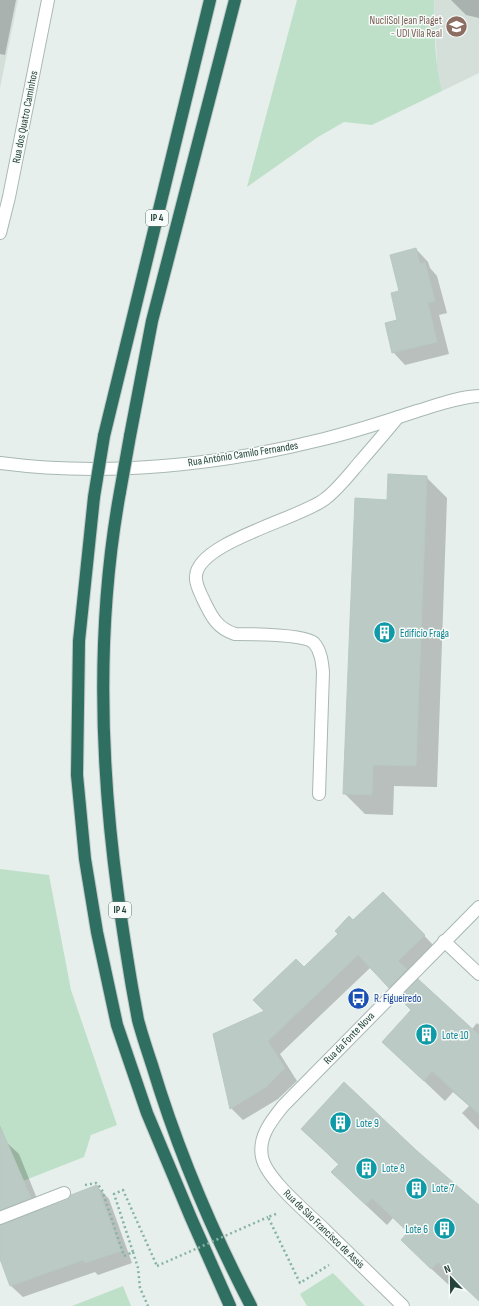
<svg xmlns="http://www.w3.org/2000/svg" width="479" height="1306" viewBox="0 0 479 1306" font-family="'Sofia Sans Condensed',sans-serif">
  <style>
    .built { fill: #d4dfda }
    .green { fill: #bfe0c8 }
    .shadow { fill: #0003 }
    .building { fill: #bbcac4; stroke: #b8c9c2 }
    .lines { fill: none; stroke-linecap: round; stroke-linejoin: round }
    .minor-casing { stroke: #a8b8b2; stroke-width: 14 }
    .highway-casing { stroke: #c2cac8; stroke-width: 14 }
    .path { stroke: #86b3a5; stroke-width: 2.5; stroke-dasharray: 2 3; stroke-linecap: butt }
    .minor { stroke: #fff; stroke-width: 12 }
    .highway { stroke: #2f6f62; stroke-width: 12 }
    .highway-bridge-casing { stroke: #c2cac8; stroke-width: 14; stroke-linecap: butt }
    .path-bridge { stroke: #86b3a5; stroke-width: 2.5; stroke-dasharray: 2 3; stroke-linecap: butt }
    .highway-bridge { stroke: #2f6f62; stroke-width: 12 }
    .labels { text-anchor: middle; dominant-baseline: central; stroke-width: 3; stroke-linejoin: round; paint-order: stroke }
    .shield { fill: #f7fbf9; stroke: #637a73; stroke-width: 1 }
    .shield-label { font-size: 10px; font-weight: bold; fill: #24423a }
    .education-label { font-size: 11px; fill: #785e54; stroke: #f7fbf9; text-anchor: end }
    .street-label { font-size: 11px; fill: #24423a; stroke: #f7fbf9 }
    .culture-label { font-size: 11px; fill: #0d838f; stroke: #f7fbf9; text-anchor: start }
    .transit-label { font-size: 11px; fill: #164399; stroke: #f7fbf9; text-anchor: start }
  </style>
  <rect width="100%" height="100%" fill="#e6efeb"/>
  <g class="built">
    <path d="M 0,0 L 18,0 L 0,88 Z"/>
    <path d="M 434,0 L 479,0 L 479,73 L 442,91 L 438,78 L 437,65 Z"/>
  </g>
  <g class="green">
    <path d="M 297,0 L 434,0 C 435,30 434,62 442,91 L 372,125 L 344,122 L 318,137 L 247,187 Z"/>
    <path d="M 0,869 L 49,875 L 71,990 L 117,1125 L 91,1135 L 84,1157 L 0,1190 Z"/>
    <path d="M 333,1273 L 365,1306 L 307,1306 L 300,1294 Z"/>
    <path d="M 123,1286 L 131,1306 L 72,1306 Z"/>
  </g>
  <g class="shadow">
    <path d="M 0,0 L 16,0 L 5,55 L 0,54 Z"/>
    <path d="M 451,0 L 479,0 L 479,18 L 466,15 Z"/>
    <path d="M 416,249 L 428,262 L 430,268 L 437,276 L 447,313 L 439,315 L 449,354 L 405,365 L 393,352 L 398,321 L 400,292 Z"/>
    <path d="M 426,477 L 447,498 L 437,787 L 394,786 L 393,815 L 365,814 L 344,793 L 388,501 Z"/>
    <path d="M 395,905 L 436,948 L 410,974 L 472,1029 L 477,1023 L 479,1025 L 479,1130 L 462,1113 L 469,1106 L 453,1092 L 445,1101 L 383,1042 L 412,1010 L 371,967 L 280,1054 L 297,1081 L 278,1099 L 243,1120 L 231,1108 L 266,1012 L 304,968 L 353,922 Z"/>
    <path d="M 302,1129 L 479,1226 L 479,1301 L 460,1282 L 453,1289 L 423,1261 L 409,1233 L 393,1218 L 387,1225 L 353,1193 L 339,1165 Z"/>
    <path d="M 6,1142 L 19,1154 L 42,1211 L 67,1201 L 97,1186 L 109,1199 L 132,1263 L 98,1275 L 95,1272 L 23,1297 L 10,1285 L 0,1256 L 0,1145 Z"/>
  </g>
  <g class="building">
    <path d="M 416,248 L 420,264 L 425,262 L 435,301 L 428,303 L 437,342 L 392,353 L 385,323 L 397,320 L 391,293 L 399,291 L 390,255 Z"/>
    <path d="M 388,474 L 427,476 L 416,766 L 373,765 L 372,795 L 343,794 L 355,498 L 387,500 Z"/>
    <path d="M 383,892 L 425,935 L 398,961 L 407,969 L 389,988 L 358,955 L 268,1041 L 285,1068 L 266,1087 L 230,1109 L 213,1034 L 264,1011 L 253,1000 L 296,959 L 304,967 L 338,934 L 335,931 L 349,916 L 353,920 Z"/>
    <path d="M 418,979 L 479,1035 L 479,1114 L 432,1071 L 424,1081 L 382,1042 L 411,1010 L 399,998 Z"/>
    <path d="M 344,1082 L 416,1150 L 479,1205 L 479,1301 L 438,1262 L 431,1269 L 401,1240 L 408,1232 L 372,1198 L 366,1205 L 331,1172 L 339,1164 L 301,1129 Z"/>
    <path d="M 0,1126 L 31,1198 L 0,1210 Z"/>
    <path d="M 97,1185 L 121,1251 L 85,1263 L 83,1260 L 10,1286 L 0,1259 L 0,1225 L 67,1200 L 71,1195 Z"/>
  </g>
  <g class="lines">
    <defs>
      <g id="minor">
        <path d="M 0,233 L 9,197 L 48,0"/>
        <path d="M 0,463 C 106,477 221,465 324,439 C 356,431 387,421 417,411 C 437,405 458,397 479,396"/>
        <path d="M 319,794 L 323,672 C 322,662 321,651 314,643 C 305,634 249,634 235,634 C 216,628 211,615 203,599 C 200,592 195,584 196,576 C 198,542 299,519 325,499 C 338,489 348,476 359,463 C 372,448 385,433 398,417"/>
        <path d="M 444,941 L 479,974"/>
        <path d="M 0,1218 L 64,1193"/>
        <path d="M 403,1306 C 377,1281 351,1255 325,1230 C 309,1214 266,1179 262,1157 C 258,1137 271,1121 283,1106 L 479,907"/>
      </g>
      <g id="highway">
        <path d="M 104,436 L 210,0"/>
        <path d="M 130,436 L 152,321 L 235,0"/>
        <path d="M 120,492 C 96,624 100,763 118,895 C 122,926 127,957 132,987 C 134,998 136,1009 138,1020 C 142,1035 147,1050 152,1065 C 177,1148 211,1229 251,1306"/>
        <path d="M 94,497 L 79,641 L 77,775 L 85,859 L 97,932 L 117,1025 L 147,1113 L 191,1218 L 230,1306"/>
      </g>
    </defs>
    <use href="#minor" class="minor-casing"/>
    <use href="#highway" class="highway-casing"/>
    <g class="path">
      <path d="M 85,1185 L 96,1183 L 99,1186 L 102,1190 L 124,1256 L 133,1252 L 114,1194 L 123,1190 L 157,1266"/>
      <path d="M 276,1214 L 268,1217 L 300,1283 L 329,1265"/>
      <path d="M 133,1252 L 138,1268 L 140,1288 L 148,1306"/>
    </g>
    <use href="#minor" class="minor"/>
    <use href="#highway" class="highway"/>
    <defs>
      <g id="highway-bridge">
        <path d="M 120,492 L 130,436"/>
        <path d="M 94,497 L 104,436"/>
      </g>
    </defs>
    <use href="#highway-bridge" class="highway-bridge-casing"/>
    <path class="path-bridge" d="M 157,1266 L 268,1217"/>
    <use href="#highway-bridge" class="highway-bridge"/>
  </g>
  <defs>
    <symbol id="school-disc" viewBox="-11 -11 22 22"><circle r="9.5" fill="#8d6e63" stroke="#f7fbf9"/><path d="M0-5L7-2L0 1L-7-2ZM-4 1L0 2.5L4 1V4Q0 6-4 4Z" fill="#fff"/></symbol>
    <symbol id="building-disc" viewBox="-11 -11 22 22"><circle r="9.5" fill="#0f9aa8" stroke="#f7fbf9"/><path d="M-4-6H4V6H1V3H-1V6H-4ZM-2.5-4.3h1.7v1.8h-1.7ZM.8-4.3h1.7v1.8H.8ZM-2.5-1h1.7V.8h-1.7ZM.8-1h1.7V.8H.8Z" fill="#fff"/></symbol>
    <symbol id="bus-disc" viewBox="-11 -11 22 22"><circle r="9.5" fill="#1a4fb4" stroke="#f7fbf9"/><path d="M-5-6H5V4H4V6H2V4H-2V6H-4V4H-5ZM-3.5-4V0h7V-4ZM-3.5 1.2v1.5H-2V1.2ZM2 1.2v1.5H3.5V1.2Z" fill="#fff"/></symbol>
  </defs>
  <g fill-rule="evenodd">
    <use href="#school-disc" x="444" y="14" width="25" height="25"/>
    <use href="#building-disc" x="372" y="620" width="25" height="25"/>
    <use href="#bus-disc" x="346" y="986" width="25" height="25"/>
    <use href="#building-disc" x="414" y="1022" width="25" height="25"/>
    <use href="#building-disc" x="328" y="1110" width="25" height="25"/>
    <use href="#building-disc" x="354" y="1156" width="25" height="25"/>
    <use href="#building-disc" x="404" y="1176" width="25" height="25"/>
    <use href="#building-disc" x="432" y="1216" width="25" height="25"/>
  </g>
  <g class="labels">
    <g class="shield">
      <rect x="146" y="210" width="22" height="16" rx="3"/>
      <rect x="109" y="902" width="22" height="16" rx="3"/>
    </g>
    <g class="shield-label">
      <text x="157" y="218">IP 4</text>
      <text x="120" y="910">IP 4</text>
    </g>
    <g class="education-label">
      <text x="442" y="20">NucliSol Jean Piaget<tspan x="442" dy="13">- UDI Vila Real</tspan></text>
    </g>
    <g class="street-label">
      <text transform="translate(25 117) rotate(-79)">Rua dos Quatro Caminhos</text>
      <text transform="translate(243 454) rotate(-9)">Rua António Camilo Fernandes</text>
      <text transform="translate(349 1038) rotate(-46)">Rua da Fonte Nova</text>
      <text transform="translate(324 1229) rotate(44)">Rua de São Francisco de Assis</text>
    </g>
    <g class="culture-label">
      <text x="400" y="633">Edifício Fraga</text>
      <text x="442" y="1035">Lote 10</text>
      <text x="356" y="1123">Lote 9</text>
      <text x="382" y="1168">Lote 8</text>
      <text x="432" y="1188">Lote 7</text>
      <text x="428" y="1229" text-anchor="end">Lote 6</text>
    </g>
    <g class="transit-label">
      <text x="374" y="998">R. Figueiredo</text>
    </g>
  </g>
  <g transform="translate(451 1278) rotate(338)" stroke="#f7fbf9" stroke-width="3" paint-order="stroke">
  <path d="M0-3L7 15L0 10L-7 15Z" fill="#24423a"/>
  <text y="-6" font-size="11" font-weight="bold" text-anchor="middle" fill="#24423a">N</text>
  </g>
</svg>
